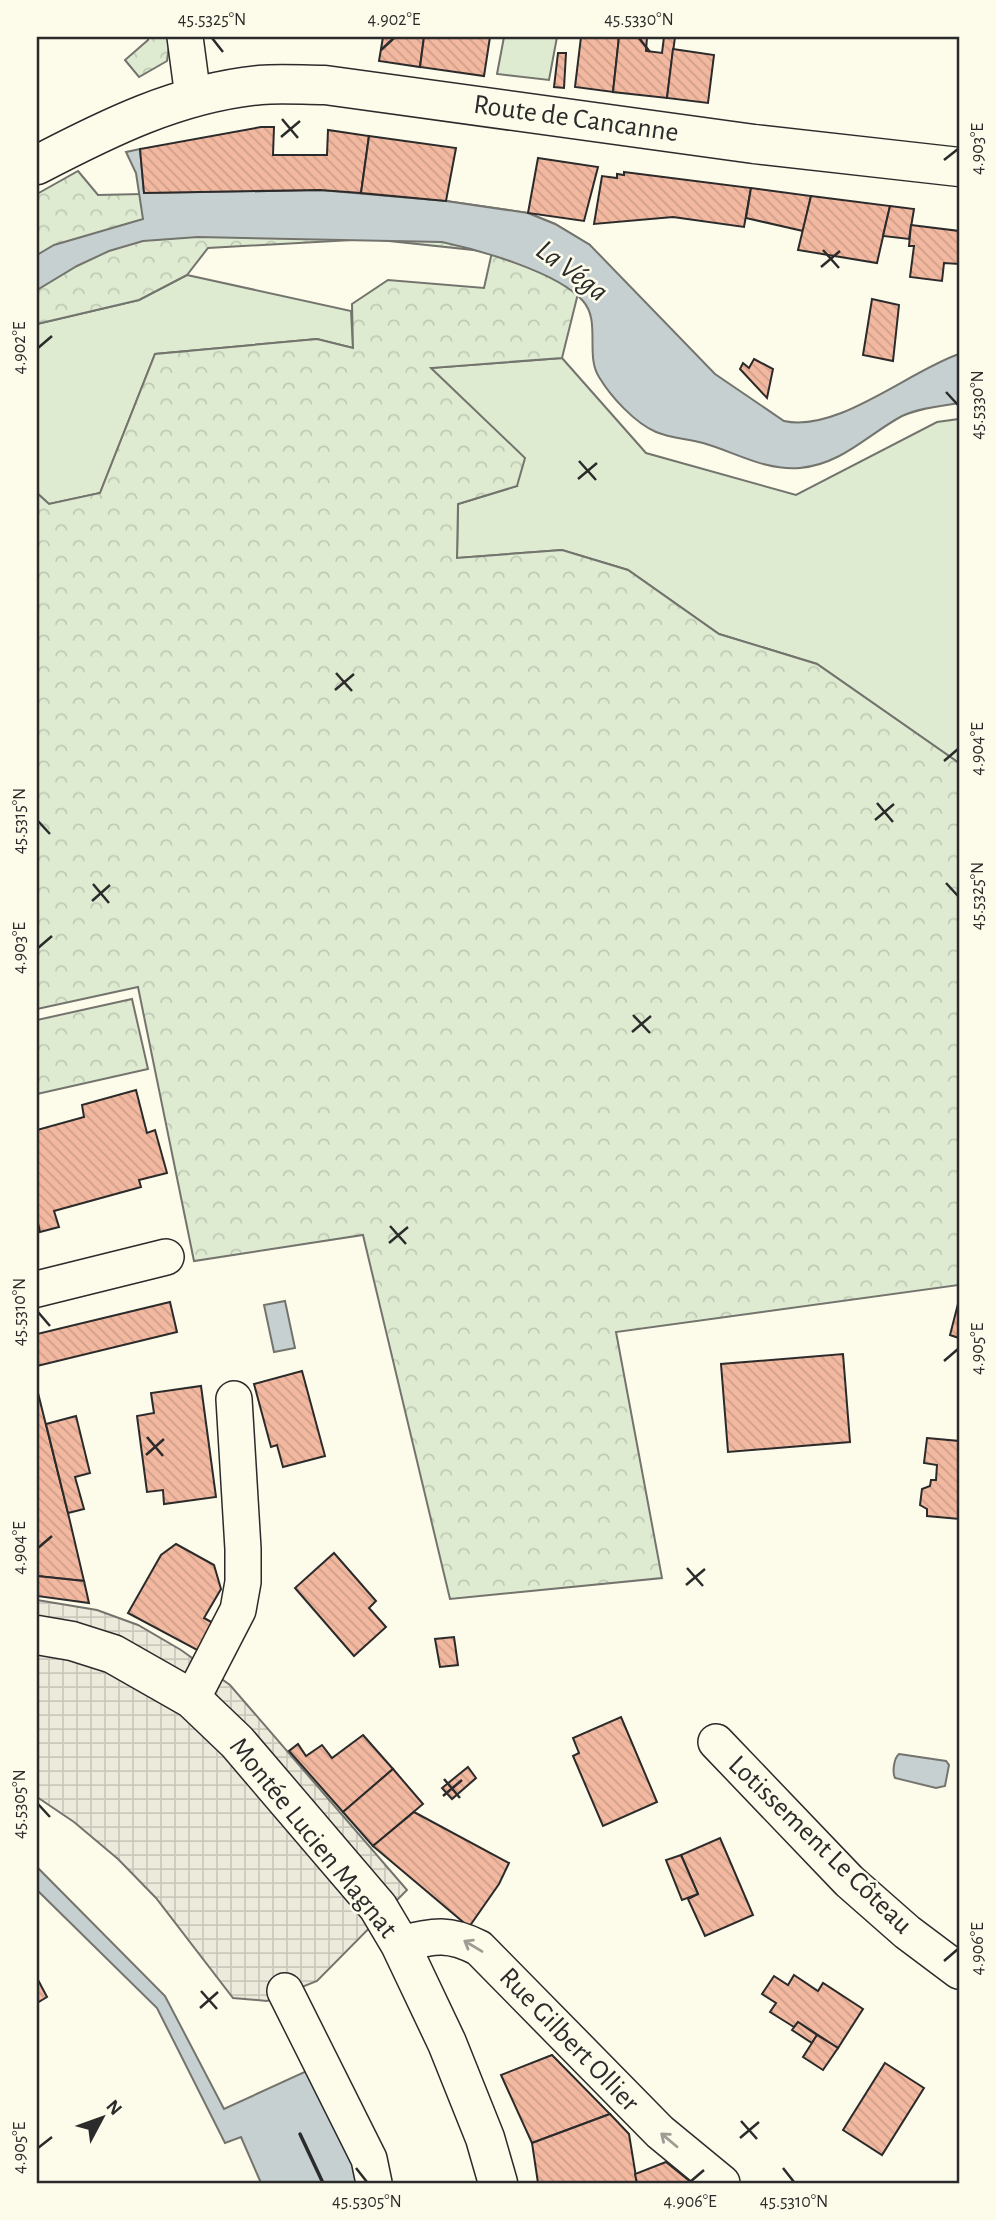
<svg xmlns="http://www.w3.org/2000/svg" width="996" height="2220" viewBox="0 0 996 2220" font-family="'Alegreya Sans',sans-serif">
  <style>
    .grass { fill: #deebd1; stroke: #74746e; stroke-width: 2 }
    .forest { fill: url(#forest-crowns); stroke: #74746e; stroke-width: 2 }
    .plaza { fill: url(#plaza-grid); stroke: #74746e; stroke-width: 2 }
    .water { fill: #c7d0d0; stroke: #74746e; stroke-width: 2 }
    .building { fill: url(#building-back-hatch); stroke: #2b2b2b; stroke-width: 2 }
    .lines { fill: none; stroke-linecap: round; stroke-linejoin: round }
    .minor-casing { stroke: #2b2b2b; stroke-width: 38 }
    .secondary-casing { stroke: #2b2b2b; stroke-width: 41 }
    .minor { stroke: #fdfbea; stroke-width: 35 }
    .secondary { stroke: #fdfbea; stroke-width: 38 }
    .wall { stroke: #2b2b2b; stroke-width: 3.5 }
    .oneway { stroke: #9e9d94 }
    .ticks { fill: none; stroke: #2b2b2b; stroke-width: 2.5 }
    .labels { text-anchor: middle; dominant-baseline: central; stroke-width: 5; stroke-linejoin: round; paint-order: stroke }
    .street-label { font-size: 28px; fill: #2b2b2b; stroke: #fdfbea }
    .water-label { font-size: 30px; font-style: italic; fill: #2b2b2b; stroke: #fdfbea }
    .neatline { fill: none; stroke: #2b2b2b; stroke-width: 2.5 }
    .ticks-label { font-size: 18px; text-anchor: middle; fill: #2b2b2b }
  </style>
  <defs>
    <pattern id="forest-crowns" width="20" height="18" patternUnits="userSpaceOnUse" patternTransform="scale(1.75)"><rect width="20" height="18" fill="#deebd1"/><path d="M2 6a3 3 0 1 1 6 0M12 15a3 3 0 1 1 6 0" fill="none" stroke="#bfcab4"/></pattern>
    <pattern id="plaza-grid" width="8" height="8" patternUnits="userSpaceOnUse" patternTransform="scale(1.75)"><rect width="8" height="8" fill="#eceadb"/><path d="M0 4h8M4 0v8" fill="none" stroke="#cbc9bc"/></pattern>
    <pattern id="building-back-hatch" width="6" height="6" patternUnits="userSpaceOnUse" patternTransform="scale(1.75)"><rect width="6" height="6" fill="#f2b8a0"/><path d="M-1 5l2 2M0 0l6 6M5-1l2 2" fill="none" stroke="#d09e8a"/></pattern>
  </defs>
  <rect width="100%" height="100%" fill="#fdfbea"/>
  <g class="grass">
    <path d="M 504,37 L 557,37 L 549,80 L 497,74 Z"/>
    <path d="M 187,275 L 351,311 L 353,348 L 317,339 L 155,354 L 100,493 L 49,504 L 37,493 L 37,324 L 139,300 Z"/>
    <path d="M 562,358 L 646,453 L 796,495 L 937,422 L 959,419 L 959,763 L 817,664 L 719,634 L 628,570 L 562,550 L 457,558 L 458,504 L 517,486 L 430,368 Z"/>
  </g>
  <g class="forest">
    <path d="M 148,37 L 170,37 L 167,61 L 139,77 L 125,60 L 148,40 Z"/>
    <path d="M 78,171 L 98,195 L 320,190 L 446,201 L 528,213 L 555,224 L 590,245 L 562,358 L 431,368 L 525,458 L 517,486 L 458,504 L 457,558 L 562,550 L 628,570 L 719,634 L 817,664 L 959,763 L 959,1285 L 616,1332 L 662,1578 L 450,1599 L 363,1235 L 194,1261 L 138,987 L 37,1009 L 37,493 L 49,504 L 100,493 L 155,354 L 317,339 L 353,348 L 352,304 L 388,280 L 484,288 L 492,252 L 370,239 L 208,248 L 187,275 L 139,300 L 37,324 L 37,194 Z"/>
    <path d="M 132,999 L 148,1069 L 37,1094 L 37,1020 Z"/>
  </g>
  <path class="plaza" d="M 37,1600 L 97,1610 L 138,1625 L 181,1650 L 230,1685 L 407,1890 L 317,1981 L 267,2001 L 233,1998 L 156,1898 L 118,1859 L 74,1822 L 37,1797 Z"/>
  <g class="water">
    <path d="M 140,149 L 144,193 L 320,190 L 446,201 L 528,213 L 555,224 L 590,245 L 715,374 L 784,421 C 837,433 909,371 959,354 L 959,403 C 941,406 919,408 902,416 C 867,435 842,464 800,468 C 765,471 735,452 703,443 C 688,439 670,438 656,432 C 635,423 611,397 599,377 C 585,355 601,321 583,301 C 558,272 479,250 442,242 L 198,237 L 143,241 L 109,251 L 77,266 L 37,290 L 37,255 L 54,245 L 143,219 L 136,173 L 126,152 Z"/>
    <path d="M 285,1301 L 295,1348 L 274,1352 L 264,1305 Z"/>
    <path d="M 899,1754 L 946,1761 L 949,1765 L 945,1786 L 936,1788 L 895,1778 C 892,1772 894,1758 899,1754 Z"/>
    <path d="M 37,1867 L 165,1996 L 224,2109 L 311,2069 L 365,2183 L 261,2183 L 241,2137 L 225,2143 L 157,2008 L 37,1890 Z"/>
  </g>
  <g class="building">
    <path d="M 383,37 L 424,37 L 420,67 L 379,61 Z"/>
    <path d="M 424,37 L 490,37 L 484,76 L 420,67 Z"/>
    <path d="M 581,37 L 619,37 L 613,92 L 575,87 Z"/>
    <path d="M 619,37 L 647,37 L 646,51 L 662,53 L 664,37 L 675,37 L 667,98 L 613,92 Z"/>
    <path d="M 673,49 L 714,55 L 708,103 L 667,98 Z"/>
    <path d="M 558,53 L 566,53 L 564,88 L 554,87 Z"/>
    <path d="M 261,127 L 274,127 L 273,155 L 327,155 L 328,130 L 369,136 L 361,193 L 320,190 L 144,193 L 140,149 Z"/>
    <path d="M 369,136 L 456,148 L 446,201 L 361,193 Z"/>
    <path d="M 538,158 L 598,167 L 584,221 L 528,213 Z"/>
    <path d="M 624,172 L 751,188 L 744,227 L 673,217 L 594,224 L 602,176 L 617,178 L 617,174 L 624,175 Z"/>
    <path d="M 751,188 L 811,196 L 803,231 L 746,218 Z"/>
    <path d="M 811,196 L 890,206 L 877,263 L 798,250 Z"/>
    <path d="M 890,206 L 914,209 L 909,239 L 883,236 Z"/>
    <path d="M 911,225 L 959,231 L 959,264 L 944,263 L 942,281 L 910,277 L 914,246 L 909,246 Z"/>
    <path d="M 872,299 L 899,305 L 893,361 L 863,355 Z"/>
    <path d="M 754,359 L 773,369 L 767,398 L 740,369 L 743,363 L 749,368 Z"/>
    <path d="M 136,1090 L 147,1133 L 155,1130 L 167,1173 L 139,1180 L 141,1187 L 54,1211 L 59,1227 L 40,1232 L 37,1219 L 37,1130 L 84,1117 L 82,1105 Z"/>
    <path d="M 959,1300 L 959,1338 L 950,1335 Z"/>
    <path d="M 170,1302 L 177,1332 L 37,1366 L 37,1334 Z"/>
    <path d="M 843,1354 L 850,1442 L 728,1452 L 721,1364 Z"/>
    <path d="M 302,1371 L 325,1456 L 283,1467 L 277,1445 L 271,1447 L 254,1384 Z"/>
    <path d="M 201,1386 L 216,1497 L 164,1504 L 163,1490 L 147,1492 L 137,1416 L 154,1413 L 151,1393 Z"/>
    <path d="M 37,1389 L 68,1513 L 84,1581 L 37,1576 Z"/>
    <path d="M 76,1416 L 90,1473 L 75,1477 L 84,1509 L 68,1513 L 46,1424 Z"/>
    <path d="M 927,1438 L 959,1441 L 959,1519 L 927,1516 L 927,1509 L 920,1505 L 922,1489 L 930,1486 L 931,1480 L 936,1480 L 937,1465 L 924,1463 Z"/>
    <path d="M 176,1544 L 214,1565 L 221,1589 L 204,1618 L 215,1624 L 199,1651 L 128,1613 L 161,1555 Z"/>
    <path d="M 334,1553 L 376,1601 L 369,1608 L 386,1627 L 354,1656 L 295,1588 Z"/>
    <path d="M 37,1576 L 84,1581 L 89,1603 L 37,1596 Z"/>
    <path d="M 454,1637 L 458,1665 L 440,1667 L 435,1639 Z"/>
    <path d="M 621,1717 L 657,1802 L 603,1826 L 573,1756 L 579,1753 L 573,1738 Z"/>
    <path d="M 363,1735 L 393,1769 L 343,1812 L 289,1751 L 298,1744 L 306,1756 L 322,1745 L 332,1758 Z"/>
    <path d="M 468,1767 L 476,1778 L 452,1799 L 442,1788 Z"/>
    <path d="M 393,1769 L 423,1804 L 373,1846 L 343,1812 Z"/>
    <path d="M 414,1812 L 509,1863 L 499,1884 L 469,1927 L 373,1846 Z"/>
    <path d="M 720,1838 L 753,1915 L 705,1936 L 688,1899 L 698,1894 L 681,1855 Z"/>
    <path d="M 681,1855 L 698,1894 L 682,1900 L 666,1860 Z"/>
    <path d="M 794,1975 L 818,1991 L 823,1983 L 863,2009 L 838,2048 L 798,2022 L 794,2027 L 770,2012 L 776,2003 L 762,1994 L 774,1976 L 788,1985 Z"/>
    <path d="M 37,1978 L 47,1997 L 37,2003 Z"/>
    <path d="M 798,2022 L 817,2035 L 812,2043 L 792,2030 Z"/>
    <path d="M 817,2035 L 838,2048 L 823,2070 L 803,2057 Z"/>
    <path d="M 552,2055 L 610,2114 L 532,2143 L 501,2075 Z"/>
    <path d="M 885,2063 L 924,2088 L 882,2155 L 843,2130 Z"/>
    <path d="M 610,2114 L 629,2134 L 637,2183 L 538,2183 L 532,2143 Z"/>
    <path d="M 666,2162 L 692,2183 L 637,2183 L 635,2174 Z"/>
  </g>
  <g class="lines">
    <defs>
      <g id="minor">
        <path d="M 185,37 L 193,97"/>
        <path d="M 37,1289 L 166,1257"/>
        <path d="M 192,1699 L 238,1610 L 243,1582 L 243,1549 L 234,1399"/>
        <path d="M 716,1742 L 849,1881 L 907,1932 L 959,1971"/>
        <path d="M 400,1944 C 434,1936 448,1932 479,1948 L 660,2132 L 722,2183"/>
        <path d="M 285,1991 L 369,2159 L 374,2183"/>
      </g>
      <g id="secondary">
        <path d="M 37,165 C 108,128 178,93 260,85 C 281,83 303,85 325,85 L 754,144 L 959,167"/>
        <path d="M 37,1635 L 72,1641 L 113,1654 L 192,1699 L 237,1742 L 378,1907 L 400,1944 L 447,2043 L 485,2138 L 498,2183"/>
      </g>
    </defs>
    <use href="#minor" class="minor-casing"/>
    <use href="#secondary" class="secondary-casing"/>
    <use href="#minor" class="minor"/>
    <use href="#secondary" class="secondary"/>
    <path class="wall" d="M 300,2134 L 323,2183"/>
  </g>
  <defs><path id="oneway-shaft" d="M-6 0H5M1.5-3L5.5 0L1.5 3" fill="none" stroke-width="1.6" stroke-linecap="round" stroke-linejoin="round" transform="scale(1.75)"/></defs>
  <g class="oneway">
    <use href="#oneway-shaft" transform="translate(473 1946) rotate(-149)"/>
    <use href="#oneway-shaft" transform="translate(669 2140) rotate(-140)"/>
  </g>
  <path class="ticks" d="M 212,38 L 223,52M 639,38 L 650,52M 381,50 L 394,38M 282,119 L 298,138M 281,137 L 300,121M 944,160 L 958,149M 823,250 L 839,268M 821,267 L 840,251M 38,348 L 52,336M 946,392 L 958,405M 579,461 L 596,480M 578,479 L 597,463M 336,673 L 352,691M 335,690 L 354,674M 944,761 L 958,749M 877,803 L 893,822M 875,820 L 894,804M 38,821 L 50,834M 946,883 L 958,896M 93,884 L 109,903M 92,901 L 110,885M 38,948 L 52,936M 633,1015 L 650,1033M 632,1032 L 651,1016M 390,1226 L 406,1244M 389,1243 L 408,1227M 38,1312 L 50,1326M 944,1361 L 958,1349M 147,1437 L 163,1456M 146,1455 L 164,1439M 38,1548 L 52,1536M 687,1568 L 703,1586M 686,1585 L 705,1569M 444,1779 L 460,1798M 443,1796 L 462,1780M 38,1804 L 50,1817M 944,1961 L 958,1949M 201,1991 L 217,2009M 200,2008 L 218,1992M 741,2121 L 757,2139M 740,2138 L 759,2122M 38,2148 L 52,2137M 356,2168 L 367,2182M 783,2168 L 794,2182M 690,2182 L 704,2170"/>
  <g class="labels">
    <g class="street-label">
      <text transform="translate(576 119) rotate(8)">Route de Cancanne</text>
      <text transform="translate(313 1838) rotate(51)">Montée Lucien Magnat</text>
      <text transform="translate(820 1845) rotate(44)">Lotissement Le Côteau</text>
      <text transform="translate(569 2040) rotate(46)">Rue Gilbert Ollier</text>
    </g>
    <g class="water-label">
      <text transform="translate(572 271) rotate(37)">La Véga</text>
    </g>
  </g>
  <rect width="996" height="2220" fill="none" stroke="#fdfbea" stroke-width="77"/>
  <g transform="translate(102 2118) rotate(49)" stroke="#fdfbea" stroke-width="5" paint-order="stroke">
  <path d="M0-5L12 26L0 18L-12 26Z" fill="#2b2b2b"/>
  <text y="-10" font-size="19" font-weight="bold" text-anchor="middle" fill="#2b2b2b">N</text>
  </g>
  <rect x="38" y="38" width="920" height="2144" class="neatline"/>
  <g class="ticks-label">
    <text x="212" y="25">45.5325°N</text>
    <text x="394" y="25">4.902°E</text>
    <text x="639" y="25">45.5330°N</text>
    <text transform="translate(977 149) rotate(-90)" y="6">4.903°E</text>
    <text transform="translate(19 348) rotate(-90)" y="6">4.902°E</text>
    <text transform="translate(977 405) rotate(-90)" y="6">45.5330°N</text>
    <text transform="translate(977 749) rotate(-90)" y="6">4.904°E</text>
    <text transform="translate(19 821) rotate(-90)" y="6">45.5315°N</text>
    <text transform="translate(977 896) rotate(-90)" y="6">45.5325°N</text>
    <text transform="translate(19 948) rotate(-90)" y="6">4.903°E</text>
    <text transform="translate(19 1312) rotate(-90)" y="6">45.5310°N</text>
    <text transform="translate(977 1349) rotate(-90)" y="6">4.905°E</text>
    <text transform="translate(19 1548) rotate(-90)" y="6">4.904°E</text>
    <text transform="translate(19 1804) rotate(-90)" y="6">45.5305°N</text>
    <text transform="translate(977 1949) rotate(-90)" y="6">4.906°E</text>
    <text transform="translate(19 2148) rotate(-90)" y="6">4.905°E</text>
    <text x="367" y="2207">45.5305°N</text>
    <text x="690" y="2207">4.906°E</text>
    <text x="794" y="2207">45.5310°N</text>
  </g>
</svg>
